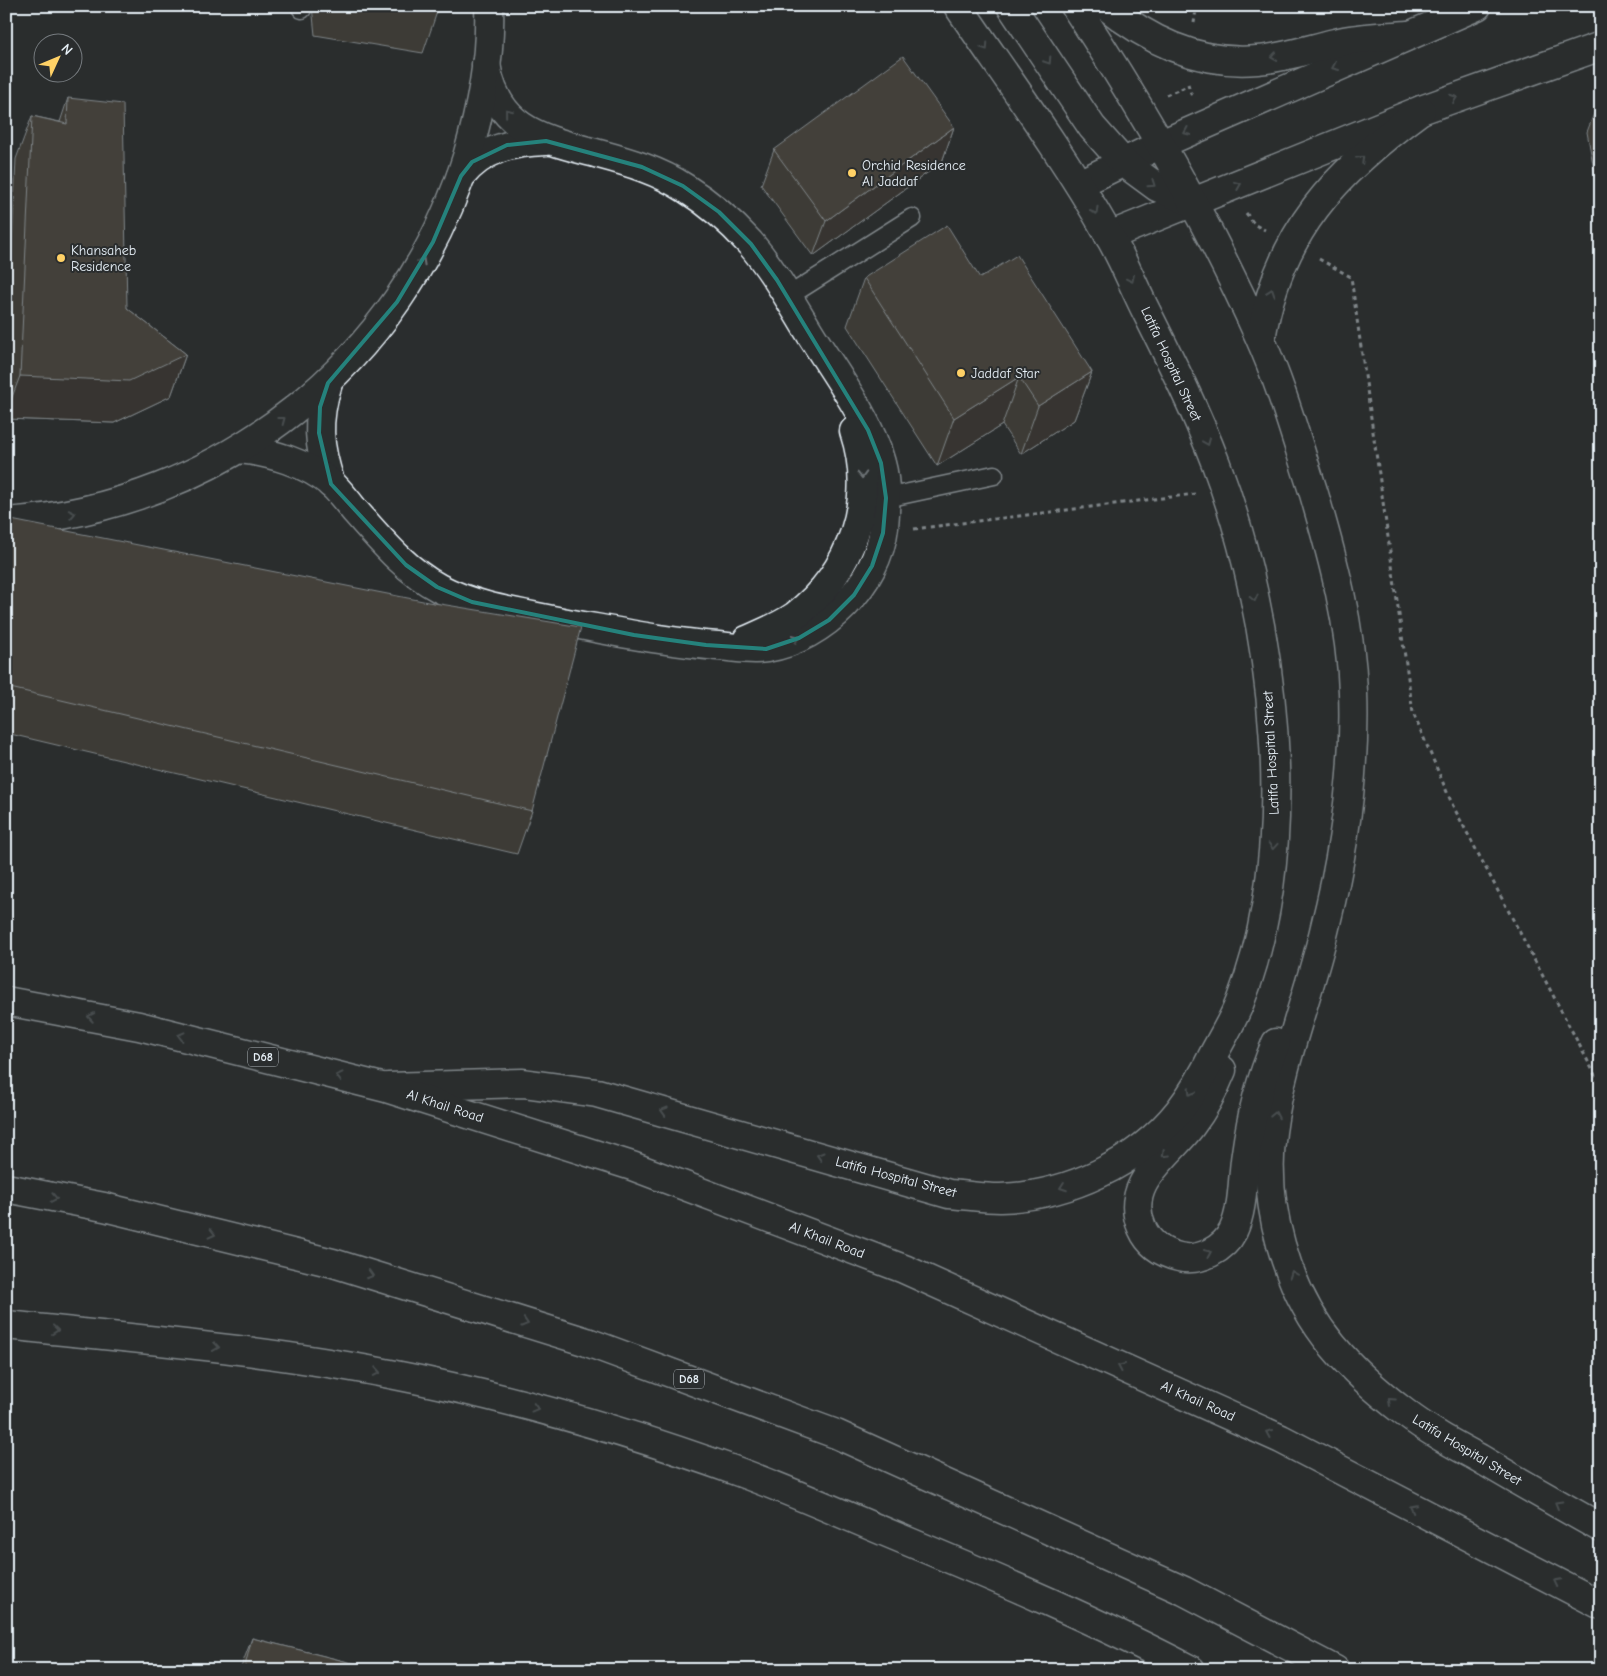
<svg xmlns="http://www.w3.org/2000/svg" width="1607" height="1676" viewBox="0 0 1607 1676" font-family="'Comic Neue',sans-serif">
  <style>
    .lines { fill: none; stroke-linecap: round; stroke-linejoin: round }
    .service-casing { stroke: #e8f1f8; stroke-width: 21 }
    .minor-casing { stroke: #e8f1f8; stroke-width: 31 }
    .tertiary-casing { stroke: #e8f1f8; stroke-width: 31 }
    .secondary-casing { stroke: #e8f1f8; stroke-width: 31 }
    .motorway-casing { stroke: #e8f1f8; stroke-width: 31 }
    .path { stroke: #e8f1f8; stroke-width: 3; stroke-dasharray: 4 4; stroke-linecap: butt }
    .service { stroke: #2a2d2e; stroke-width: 18 }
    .minor { stroke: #2a2d2e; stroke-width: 28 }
    .tertiary { stroke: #2a2d2e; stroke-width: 28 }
    .secondary { stroke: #2a2d2e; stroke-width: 28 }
    .motorway { stroke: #2a2d2e; stroke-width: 28 }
    .wall { fill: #564d40; stroke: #e8f1f8 }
    .shaded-wall { fill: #463e34; stroke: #e8f1f8 }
    .building { fill: #64594b; stroke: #e8f1f8 }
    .oneway { stroke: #6c7275 }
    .marked { fill: none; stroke: #25827c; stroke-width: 4; stroke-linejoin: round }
    .poi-dot { fill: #ffd166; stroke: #2a2d2e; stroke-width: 2 }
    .labels { text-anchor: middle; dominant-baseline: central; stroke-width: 4; stroke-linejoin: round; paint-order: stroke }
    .shield { fill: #2a2d2e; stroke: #afb6bb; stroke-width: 1 }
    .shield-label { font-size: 12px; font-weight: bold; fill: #e8f1f8 }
    .poi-label { font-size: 14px; fill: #e8f1f8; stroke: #2a2d2e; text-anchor: start }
    .street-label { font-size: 14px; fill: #e8f1f8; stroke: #2a2d2e }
  </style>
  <rect width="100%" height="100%" fill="#2a2d2e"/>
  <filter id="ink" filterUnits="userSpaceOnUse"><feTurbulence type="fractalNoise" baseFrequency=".02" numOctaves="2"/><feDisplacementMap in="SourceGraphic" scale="10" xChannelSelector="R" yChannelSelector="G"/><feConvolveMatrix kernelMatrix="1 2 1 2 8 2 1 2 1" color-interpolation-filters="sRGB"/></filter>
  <g filter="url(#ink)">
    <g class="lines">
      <defs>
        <g id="service">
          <path d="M 300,6 L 302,9"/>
          <path d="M 787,297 L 912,218"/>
          <path d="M 886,498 L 994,475"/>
        </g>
        <g id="minor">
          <path d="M 461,176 C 482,149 512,142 546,141"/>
          <path d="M 328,383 C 316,421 318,446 331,484"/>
          <path d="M 239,449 C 270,452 307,463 332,484 C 340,492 348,502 355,511 C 380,539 405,570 439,588 C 477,608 521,613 562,622 C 614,631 665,642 718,646 C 733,647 752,651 767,648 C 823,639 878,584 884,527 C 886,506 887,484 881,463 C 870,421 837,376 813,338 C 793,306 775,272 750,243 C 731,222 709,203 685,188 C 659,171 629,162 599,154 C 543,139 496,131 486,64"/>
          <path d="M 6,522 C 221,506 403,363 467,157 C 481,109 491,56 489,6"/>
          <path d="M 747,640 C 763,633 781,626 795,616 C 852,572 877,500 854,431"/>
        </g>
        <g id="tertiary">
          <path d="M 1079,184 L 1159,145 L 1477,6"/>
          <path d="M 1109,236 L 1421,110 L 1601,46"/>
        </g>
        <g id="secondary">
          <path d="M 1011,6 L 1092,127 L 1123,162 L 1157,187 L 1193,203"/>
          <path d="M 1075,6 C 1144,111 1208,222 1259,336 C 1282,387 1297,442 1314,494 C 1333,559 1351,625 1353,692 C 1356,772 1344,851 1325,927 C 1309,996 1281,1061 1272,1132 C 1262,1204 1286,1290 1333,1346 C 1353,1370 1379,1393 1404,1412 C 1427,1430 1453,1444 1479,1458 C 1519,1482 1560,1505 1601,1528"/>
          <path d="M 1106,6 C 1149,41 1200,65 1257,60 C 1284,58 1309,49 1335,43 C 1359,37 1384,37 1408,35"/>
          <path d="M 1261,339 C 1278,232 1336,172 1421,110"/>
          <path d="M 1222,1070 C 1214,1090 1204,1109 1191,1126 C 1168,1157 1122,1184 1142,1228 C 1149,1244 1162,1253 1179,1257 C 1200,1262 1224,1249 1233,1231 C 1244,1208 1242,1177 1246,1153 C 1251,1116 1261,1078 1276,1043"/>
          <path d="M 388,1087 L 523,1083 L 597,1093 L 949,1194 C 966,1195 983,1198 1000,1198 C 1067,1196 1137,1164 1179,1111 C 1192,1094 1204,1074 1213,1055 C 1222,1038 1233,1020 1240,1002 C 1302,843 1275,621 1216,464 C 1196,411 1171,361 1146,311 C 1133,285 1122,257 1107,232 C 1063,154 1009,81 958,6"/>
        </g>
        <g id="motorway">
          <path d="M 6,1001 L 139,1026 L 386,1088 L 632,1166 L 904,1269 L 1281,1439 L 1601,1605"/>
          <path d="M 6,1188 L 104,1207 L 333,1263 L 587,1342 L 836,1434 L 1184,1591 L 1335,1670"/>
          <path d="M 6,1325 C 135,1339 264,1349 390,1374 C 509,1397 626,1431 739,1472 C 796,1493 851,1518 907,1541 C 1003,1581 1099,1622 1191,1670"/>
        </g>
      </defs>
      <use href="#service" class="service-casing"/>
      <use href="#minor" class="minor-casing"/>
      <use href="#tertiary" class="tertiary-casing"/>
      <use href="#secondary" class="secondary-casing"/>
      <use href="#motorway" class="motorway-casing"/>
      <g class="path">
        <path d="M 1191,6 L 1196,10 L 1194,23"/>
        <path d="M 1188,84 L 1192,97"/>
        <path d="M 1166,95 L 1188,86"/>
        <path d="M 1246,213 L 1255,225 L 1265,230"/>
        <path d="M 1319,259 L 1351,277 L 1413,713 L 1453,806 L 1601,1086"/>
        <path d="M 914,529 L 1195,494"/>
      </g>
      <use href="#service" class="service"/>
      <use href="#minor" class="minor"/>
      <use href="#tertiary" class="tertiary"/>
      <use href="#secondary" class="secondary"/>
      <use href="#motorway" class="motorway"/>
    </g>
    <g class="wall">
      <path d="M 312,6 L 439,6 L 423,53 L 315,35 Z"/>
      <path d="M 1601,95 L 1601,207 L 1587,132 Z"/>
      <path d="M 68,98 L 127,308 L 186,354 L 171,396 L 114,423 L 6,419 L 6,374 L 16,159 L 32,116 L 60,122 Z"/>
      <path d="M 954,127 L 942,162 L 813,256 L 761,185 L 774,150 Z"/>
      <path d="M 864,278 L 980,278 L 1092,372 L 1074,420 L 1021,454 L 1002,425 L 937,466 L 847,326 Z"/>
      <path d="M 6,519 L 532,811 L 517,854 L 6,733 Z"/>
      <path d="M 252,1638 L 380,1670 L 240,1670 Z"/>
    </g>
    <g class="shaded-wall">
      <path d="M 954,127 L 942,162 L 813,256 L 826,221 Z"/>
      <path d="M 186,354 L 171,396 L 114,423 L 6,419 L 6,413 L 20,376 Z"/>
      <path d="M 1092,372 L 1074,420 L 1021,454 L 1038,406 Z"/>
      <path d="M 1019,377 L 1002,425 L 937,466 L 954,418 Z"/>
    </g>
    <g class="building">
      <path d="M 413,6 L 439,6 L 438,10 Z"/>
      <path d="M 903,56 L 954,127 L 826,221 L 774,150 Z"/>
      <path d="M 68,98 L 123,104 L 127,308 L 186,354 L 129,381 L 20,376 L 32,116 L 67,124 Z"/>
      <path d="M 947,225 L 980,278 L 1017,255 L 1092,372 L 1038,406 L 1019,377 L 954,418 L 864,278 Z"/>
      <path d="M 6,519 L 428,602 L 581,627 L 532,811 L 6,687 Z"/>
      <path d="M 252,1638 L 380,1670 L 244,1670 Z"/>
    </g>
    <defs><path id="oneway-chevron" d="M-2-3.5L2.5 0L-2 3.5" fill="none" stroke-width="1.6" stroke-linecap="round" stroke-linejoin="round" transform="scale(1.25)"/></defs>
    <g class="oneway">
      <use href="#oneway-chevron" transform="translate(985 47) rotate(56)"/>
      <use href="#oneway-chevron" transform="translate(1274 57) rotate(171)"/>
      <use href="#oneway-chevron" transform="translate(1048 61) rotate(57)"/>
      <use href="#oneway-chevron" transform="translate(1335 67) rotate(156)"/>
      <use href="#oneway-chevron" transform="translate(1454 98) rotate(-20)"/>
      <use href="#oneway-chevron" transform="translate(508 112) rotate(-129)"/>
      <use href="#oneway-chevron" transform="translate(1187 132) rotate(156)"/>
      <use href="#oneway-chevron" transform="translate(1361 159) rotate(-44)"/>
      <use href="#oneway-chevron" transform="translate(1152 184) rotate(34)"/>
      <use href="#oneway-chevron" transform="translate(1238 185) rotate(-22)"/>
      <use href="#oneway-chevron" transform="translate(1095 211) rotate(60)"/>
      <use href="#oneway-chevron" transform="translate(422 261) rotate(-61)"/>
      <use href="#oneway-chevron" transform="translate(1131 279) rotate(64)"/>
      <use href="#oneway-chevron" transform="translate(1271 292) rotate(-71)"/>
      <use href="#oneway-chevron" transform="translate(282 420) rotate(-37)"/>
      <use href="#oneway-chevron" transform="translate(1207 442) rotate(68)"/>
      <use href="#oneway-chevron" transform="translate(862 475) rotate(88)"/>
      <use href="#oneway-chevron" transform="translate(72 514) rotate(-11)"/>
      <use href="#oneway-chevron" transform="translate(1254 598) rotate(77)"/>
      <use href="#oneway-chevron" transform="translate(796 638) rotate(-23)"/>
      <use href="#oneway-chevron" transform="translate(1273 846) rotate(94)"/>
      <use href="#oneway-chevron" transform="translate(91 1017) rotate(-170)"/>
      <use href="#oneway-chevron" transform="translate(181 1036) rotate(-166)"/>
      <use href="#oneway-chevron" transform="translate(339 1076) rotate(-166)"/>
      <use href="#oneway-chevron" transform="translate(1191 1092) rotate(123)"/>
      <use href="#oneway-chevron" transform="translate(664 1111) rotate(-164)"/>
      <use href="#oneway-chevron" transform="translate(1275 1115) rotate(-79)"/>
      <use href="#oneway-chevron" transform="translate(1165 1154) rotate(136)"/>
      <use href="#oneway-chevron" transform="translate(820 1156) rotate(-164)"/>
      <use href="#oneway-chevron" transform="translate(1063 1187) rotate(160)"/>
      <use href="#oneway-chevron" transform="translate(54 1198) rotate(11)"/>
      <use href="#oneway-chevron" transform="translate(212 1234) rotate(14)"/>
      <use href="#oneway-chevron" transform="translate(1208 1253) rotate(-24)"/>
      <use href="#oneway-chevron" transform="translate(1293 1274) rotate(-111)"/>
      <use href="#oneway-chevron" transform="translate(370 1275) rotate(17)"/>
      <use href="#oneway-chevron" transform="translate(525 1323) rotate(17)"/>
      <use href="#oneway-chevron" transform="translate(55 1330) rotate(6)"/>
      <use href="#oneway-chevron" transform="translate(216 1347) rotate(8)"/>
      <use href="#oneway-chevron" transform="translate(1121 1367) rotate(-156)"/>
      <use href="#oneway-chevron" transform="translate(377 1372) rotate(10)"/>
      <use href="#oneway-chevron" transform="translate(1391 1401) rotate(-138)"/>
      <use href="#oneway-chevron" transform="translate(535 1408) rotate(15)"/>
      <use href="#oneway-chevron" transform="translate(1269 1433) rotate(-156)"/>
      <use href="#oneway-chevron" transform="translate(1558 1504) rotate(-150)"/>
      <use href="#oneway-chevron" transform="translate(1413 1508) rotate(-153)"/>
      <use href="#oneway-chevron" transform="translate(1557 1582) rotate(-153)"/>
    </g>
  </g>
  <path d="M0 0H1607V1676H0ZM 546,141 L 642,167 L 683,186 L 719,212 L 751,244 L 777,280 L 868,430 L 881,463 L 886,498 L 883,533 L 872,566 L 854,595 L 829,620 L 799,638 L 766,649 L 706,645 L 634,635 L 472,602 L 437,587 L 406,565 L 331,484 L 319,433 L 320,407 L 328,383 L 397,302 L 433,242 L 461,176 L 472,162 L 507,145 Z" fill="#2a2d2e" fill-opacity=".55" fill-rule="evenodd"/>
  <path class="marked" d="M 546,141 L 642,167 L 683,186 L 719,212 L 751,244 L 777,280 L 868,430 L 881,463 L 886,498 L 883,533 L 872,566 L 854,595 L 829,620 L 799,638 L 766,649 L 706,645 L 634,635 L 472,602 L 437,587 L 406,565 L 331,484 L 319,433 L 320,407 L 328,383 L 397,302 L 433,242 L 461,176 L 472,162 L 507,145 Z"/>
  <g class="poi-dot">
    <circle cx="852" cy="173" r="5"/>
    <circle cx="61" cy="258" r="5"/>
    <circle cx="961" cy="373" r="5"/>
  </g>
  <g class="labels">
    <g class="shield">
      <rect x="248" y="1047.5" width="30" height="19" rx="4"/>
      <rect x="674" y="1369.5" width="30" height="19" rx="4"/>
    </g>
    <g class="shield-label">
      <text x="263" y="1057">D68</text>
      <text x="689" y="1379">D68</text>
    </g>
    <g class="poi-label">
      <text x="862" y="165">Orchid Residence<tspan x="862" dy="16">Al Jaddaf</tspan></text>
      <text x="71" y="250">Khansaheb<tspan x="71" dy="16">Residence</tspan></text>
      <text x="971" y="373">Jaddaf Star</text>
    </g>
    <g class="street-label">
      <text transform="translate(1171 364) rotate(65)">Latifa Hospital Street</text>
      <text transform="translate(1271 753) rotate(-93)">Latifa Hospital Street</text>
      <text transform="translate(445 1106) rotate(18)">Al Khail Road</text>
      <text transform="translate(896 1177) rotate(15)">Latifa Hospital Street</text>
      <text transform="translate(827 1240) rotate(21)">Al Khail Road</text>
      <text transform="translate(1198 1401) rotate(24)">Al Khail Road</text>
      <text transform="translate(1467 1450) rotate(31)">Latifa Hospital Street</text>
    </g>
  </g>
  <rect width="1607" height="1676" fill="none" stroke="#2a2d2e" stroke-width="25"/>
  <rect x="12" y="12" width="1582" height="1651" fill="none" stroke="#e8f1f8" stroke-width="2" filter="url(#ink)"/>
  <g transform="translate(58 58) rotate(46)"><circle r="24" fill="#2a2d2e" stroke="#767b7f"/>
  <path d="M0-4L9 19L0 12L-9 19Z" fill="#ffd166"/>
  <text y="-8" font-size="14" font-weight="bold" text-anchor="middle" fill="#e8f1f8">N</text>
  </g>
</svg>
